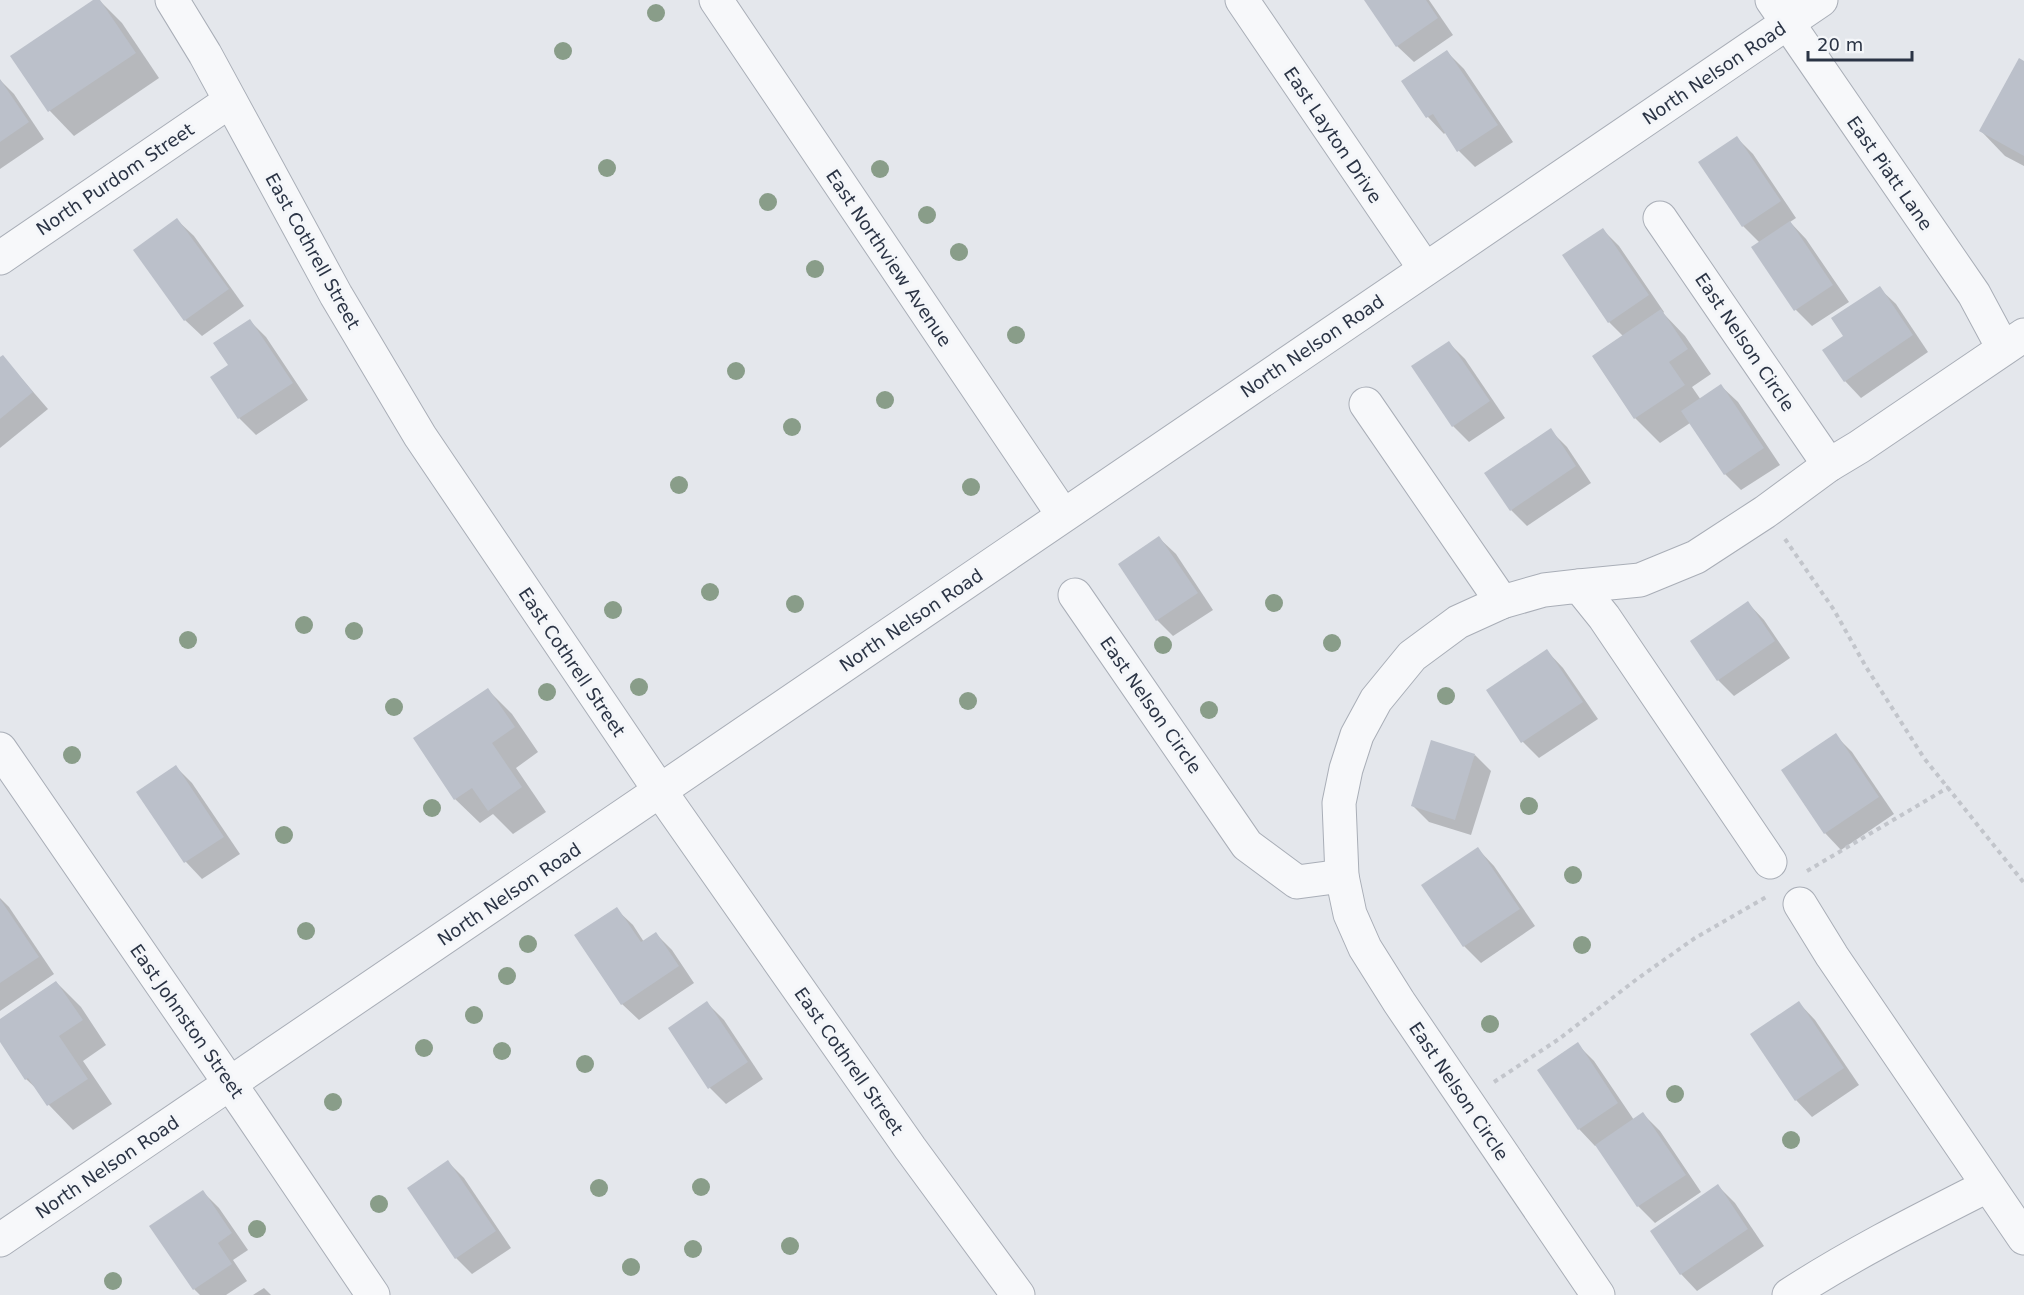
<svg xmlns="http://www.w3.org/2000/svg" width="2024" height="1295" viewBox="0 0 2024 1295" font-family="'DejaVu Sans',sans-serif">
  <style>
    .shadow { fill: #0003 }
    .building { fill: #bbc0ca }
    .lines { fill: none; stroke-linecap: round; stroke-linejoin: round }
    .minor-casing { stroke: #a9aeb7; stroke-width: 35 }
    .tertiary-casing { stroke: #a9aeb7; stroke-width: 35 }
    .path { stroke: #c2c5cb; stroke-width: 4; stroke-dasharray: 4.5 4.5; stroke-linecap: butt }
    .minor { stroke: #f7f8fa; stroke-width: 33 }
    .tertiary { stroke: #f7f8fa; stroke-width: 33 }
    .tree { fill: #899d89 }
    .labels { text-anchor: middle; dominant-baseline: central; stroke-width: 6; stroke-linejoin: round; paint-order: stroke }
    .street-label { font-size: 18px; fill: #2b3445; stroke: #f4f6f9 }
  </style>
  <rect width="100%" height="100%" fill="#e4e7ec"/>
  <g class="shadow">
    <path d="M 95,0 L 99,0 L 122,23 L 159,78 L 74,136 L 50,111 L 12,56 Z"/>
    <path d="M 1366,0 L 1429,0 L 1453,35 L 1414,62 L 1397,46 Z"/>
    <path d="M 1447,52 L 1464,69 L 1513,142 L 1475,167 L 1459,151 L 1446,132 L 1444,134 L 1428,117 L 1403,81 Z"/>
    <path d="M 2024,63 L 2024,166 L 2005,156 L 1981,131 Z"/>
    <path d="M 0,80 L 14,94 L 44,139 L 0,169 Z"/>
    <path d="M 1737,138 L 1753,154 L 1796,218 L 1790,222 L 1806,239 L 1849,302 L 1812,326 L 1796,310 L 1760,243 L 1743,226 Z"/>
    <path d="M 177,220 L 194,236 L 244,306 L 202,336 L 185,320 L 135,251 Z"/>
    <path d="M 1603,230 L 1619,246 L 1664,312 L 1663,313 L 1685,336 L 1711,374 L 1692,387 L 1701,400 L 1721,386 L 1738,402 L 1780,465 L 1741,490 L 1725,474 L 1690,423 L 1660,443 L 1635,418 L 1594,356 L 1623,336 L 1609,322 Z"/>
    <path d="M 1879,288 L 1896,304 L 1928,352 L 1861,398 L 1845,381 L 1845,337 Z"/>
    <path d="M 250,321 L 266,337 L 308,400 L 256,435 L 239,418 L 212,377 L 230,365 Z"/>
    <path d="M 1449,343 L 1465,359 L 1505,418 L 1469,442 L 1453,426 Z"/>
    <path d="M 3,357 L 48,409 L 0,448 L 0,359 Z"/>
    <path d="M 1550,430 L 1567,447 L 1591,483 L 1527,526 L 1511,510 Z"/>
    <path d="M 1159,538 L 1176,554 L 1213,610 L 1173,636 L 1157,620 Z"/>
    <path d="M 1748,603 L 1764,620 L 1790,658 L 1734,696 L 1718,680 Z"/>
    <path d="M 1547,651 L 1563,668 L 1598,719 L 1539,758 L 1523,742 L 1488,691 Z"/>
    <path d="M 488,690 L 512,714 L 538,752 L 516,768 L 546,812 L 513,834 L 493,814 L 480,823 L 455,799 L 415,739 Z"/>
    <path d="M 1835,735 L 1852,752 L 1894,814 L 1841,850 L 1825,833 Z"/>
    <path d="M 1475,755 L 1491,771 L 1471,835 L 1429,822 L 1412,805 Z"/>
    <path d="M 176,767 L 192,783 L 240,854 L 202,879 L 186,862 L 138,792 Z"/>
    <path d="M 1478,849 L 1494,866 L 1535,926 L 1481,963 L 1464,946 L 1424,886 Z"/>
    <path d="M 0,898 L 9,907 L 54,974 L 0,1011 Z"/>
    <path d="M 616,909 L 633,925 L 644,942 L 656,934 L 672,950 L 694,983 L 639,1020 L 622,1004 Z"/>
    <path d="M 56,982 L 81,1007 L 106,1045 L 83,1061 L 112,1104 L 73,1130 L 49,1105 L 39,1091 L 26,1079 L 0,1039 L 0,1020 Z"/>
    <path d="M 707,1003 L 724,1020 L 763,1079 L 726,1104 L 710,1088 Z"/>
    <path d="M 1799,1003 L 1815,1020 L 1859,1085 L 1812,1117 L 1796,1100 Z"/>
    <path d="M 1577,1044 L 1594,1061 L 1634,1120 L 1643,1114 L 1660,1131 L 1701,1192 L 1655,1223 L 1638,1206 L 1597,1145 L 1595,1146 L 1579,1129 Z"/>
    <path d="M 448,1162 L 464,1178 L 511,1248 L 472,1274 L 456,1258 Z"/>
    <path d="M 1718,1186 L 1735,1203 L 1764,1246 L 1697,1291 L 1681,1274 Z"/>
    <path d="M 203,1192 L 219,1208 L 248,1250 L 233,1260 L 247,1281 L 226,1295 L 200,1295 L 194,1289 Z"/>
    <path d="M 264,1288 L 271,1295 L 253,1295 Z"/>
  </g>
  <g class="building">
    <path d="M 93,0 L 100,0 L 136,53 L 48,112 L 10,56 Z"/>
    <path d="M 1364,0 L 1426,0 L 1438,18 L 1396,47 Z"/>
    <path d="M 1447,50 L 1498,125 L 1457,152 L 1433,114 L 1426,118 L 1401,81 Z"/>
    <path d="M 2019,58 L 2024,61 L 2024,156 L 1979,131 Z"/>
    <path d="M 0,79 L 29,122 L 0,142 Z"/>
    <path d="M 1737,136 L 1781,201 L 1742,227 L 1698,162 Z"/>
    <path d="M 177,218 L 229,289 L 184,321 L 133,250 Z"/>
    <path d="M 1790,221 L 1833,285 L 1794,311 L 1751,247 Z"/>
    <path d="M 1603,228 L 1649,295 L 1608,323 L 1562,255 Z"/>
    <path d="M 1880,286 L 1913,335 L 1844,382 L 1822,350 L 1843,336 L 1831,318 Z"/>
    <path d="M 1661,309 L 1688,349 L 1669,362 L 1685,385 L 1634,419 L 1592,356 Z"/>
    <path d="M 250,319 L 293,383 L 238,419 L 210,377 L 228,365 L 213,343 Z"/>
    <path d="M 1449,341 L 1490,401 L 1452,427 L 1411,366 Z"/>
    <path d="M 3,355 L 33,392 L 0,419 L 0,357 Z"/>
    <path d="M 1721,384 L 1764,448 L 1724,475 L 1681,411 Z"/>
    <path d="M 1551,428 L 1576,466 L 1510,511 L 1484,473 Z"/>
    <path d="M 1159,536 L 1198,593 L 1156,621 L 1118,564 Z"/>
    <path d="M 1748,601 L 1775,641 L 1717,681 L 1690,641 Z"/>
    <path d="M 1547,649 L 1583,702 L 1521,743 L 1486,690 Z"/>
    <path d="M 488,688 L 515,727 L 492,743 L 522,787 L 488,811 L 472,788 L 454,800 L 413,738 Z"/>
    <path d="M 1836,733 L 1879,797 L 1824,834 L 1781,770 Z"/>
    <path d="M 1431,740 L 1475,754 L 1455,820 L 1411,806 Z"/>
    <path d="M 176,765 L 224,837 L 184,863 L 136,792 Z"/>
    <path d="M 1478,847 L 1520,909 L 1463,947 L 1421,885 Z"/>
    <path d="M 0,899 L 39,957 L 0,983 Z"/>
    <path d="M 617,907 L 641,942 L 656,932 L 679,966 L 621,1005 L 574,935 Z"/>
    <path d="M 56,981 L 83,1020 L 59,1036 L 88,1079 L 47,1106 L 28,1078 L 25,1080 L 0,1042 L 0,1019 Z"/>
    <path d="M 707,1001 L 748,1062 L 708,1089 L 668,1028 Z"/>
    <path d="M 1799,1001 L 1844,1068 L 1795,1101 L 1750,1034 Z"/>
    <path d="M 1578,1042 L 1618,1103 L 1578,1130 L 1537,1070 Z"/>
    <path d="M 1643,1112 L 1686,1175 L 1637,1207 L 1595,1145 Z"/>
    <path d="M 448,1160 L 496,1231 L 455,1259 L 407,1188 Z"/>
    <path d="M 1718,1184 L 1748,1229 L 1680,1275 L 1650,1231 Z"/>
    <path d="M 203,1190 L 232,1233 L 218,1243 L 232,1264 L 193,1290 L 149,1226 Z"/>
  </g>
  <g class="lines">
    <defs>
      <g id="minor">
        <path d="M 172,0 L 205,54 L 336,295 L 420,436 L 660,791 L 910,1148 L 1018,1295"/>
        <path d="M 716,0 L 1063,515"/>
        <path d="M 1242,0 L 1425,269"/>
        <path d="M 1772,0 L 1974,294 L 2003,348"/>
        <path d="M 1660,218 L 1829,465"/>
        <path d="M 0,258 L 230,101"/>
        <path d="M 1366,404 L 1502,602"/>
        <path d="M 1579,586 L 1640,580 L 1696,557 L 1765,512 L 1829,465 L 1859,447 L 2024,335"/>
        <path d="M 1075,595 L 1247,845 L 1297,882 L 1342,876"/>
        <path d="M 0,749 L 246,1107 L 373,1295"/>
        <path d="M 1800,904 L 1832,956 L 2024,1238"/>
        <path d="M 1598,1295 L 1399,1002 L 1365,948 L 1350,914 L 1342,876 L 1339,803 L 1346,769 L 1357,735 L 1376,700 L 1412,656 L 1458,622 L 1502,602 L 1544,590 L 1579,586 L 1604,617 L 1770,862"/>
        <path d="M 1789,1295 C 1852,1254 1920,1220 1987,1186"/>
      </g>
      <path id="tertiary" d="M 0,1240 L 1821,0"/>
    </defs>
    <use href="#minor" class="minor-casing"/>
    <use href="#tertiary" class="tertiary-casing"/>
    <g class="path">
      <path d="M 1785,539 L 1834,610 L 1866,667 L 1924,758 L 2024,883"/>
      <path d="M 1807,871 L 1949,787"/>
      <path d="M 1494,1082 L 1559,1039 L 1637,979 L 1695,938 L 1768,896"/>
    </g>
    <use href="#minor" class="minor"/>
    <use href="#tertiary" class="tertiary"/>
  </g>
  <g class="tree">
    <circle cx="656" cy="13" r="9"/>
    <circle cx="563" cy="51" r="9"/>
    <circle cx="607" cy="168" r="9"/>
    <circle cx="880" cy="169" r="9"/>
    <circle cx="768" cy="202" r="9"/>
    <circle cx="927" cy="215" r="9"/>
    <circle cx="959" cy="252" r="9"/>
    <circle cx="815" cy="269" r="9"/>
    <circle cx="1016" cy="335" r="9"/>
    <circle cx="736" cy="371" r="9"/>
    <circle cx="885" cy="400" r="9"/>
    <circle cx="792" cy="427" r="9"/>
    <circle cx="679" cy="485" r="9"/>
    <circle cx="971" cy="487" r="9"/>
    <circle cx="710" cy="592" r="9"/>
    <circle cx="1274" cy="603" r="9"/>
    <circle cx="795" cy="604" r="9"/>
    <circle cx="613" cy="610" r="9"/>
    <circle cx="304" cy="625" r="9"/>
    <circle cx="354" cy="631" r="9"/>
    <circle cx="188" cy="640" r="9"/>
    <circle cx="1332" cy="643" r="9"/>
    <circle cx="1163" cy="645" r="9"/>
    <circle cx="639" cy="687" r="9"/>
    <circle cx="547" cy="692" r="9"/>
    <circle cx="1446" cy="696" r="9"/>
    <circle cx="968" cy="701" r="9"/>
    <circle cx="394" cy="707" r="9"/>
    <circle cx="1209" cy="710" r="9"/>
    <circle cx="72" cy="755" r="9"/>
    <circle cx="1529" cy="806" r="9"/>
    <circle cx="432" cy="808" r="9"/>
    <circle cx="284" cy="835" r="9"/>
    <circle cx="1573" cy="875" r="9"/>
    <circle cx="306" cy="931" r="9"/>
    <circle cx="528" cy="944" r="9"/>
    <circle cx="1582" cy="945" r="9"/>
    <circle cx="507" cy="976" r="9"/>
    <circle cx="474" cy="1015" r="9"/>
    <circle cx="1490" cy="1024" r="9"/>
    <circle cx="424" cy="1048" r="9"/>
    <circle cx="502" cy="1051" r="9"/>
    <circle cx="585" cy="1064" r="9"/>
    <circle cx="1675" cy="1094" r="9"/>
    <circle cx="333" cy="1102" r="9"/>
    <circle cx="1791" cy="1140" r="9"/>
    <circle cx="701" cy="1187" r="9"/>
    <circle cx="599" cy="1188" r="9"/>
    <circle cx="379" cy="1204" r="9"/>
    <circle cx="257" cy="1229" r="9"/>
    <circle cx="790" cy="1246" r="9"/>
    <circle cx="693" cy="1249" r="9"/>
    <circle cx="631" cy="1267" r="9"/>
    <circle cx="113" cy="1281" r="9"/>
  </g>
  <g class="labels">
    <g class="street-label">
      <text transform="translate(1714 73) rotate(-34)">North Nelson Road</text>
      <text transform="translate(1333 135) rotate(56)">East Layton Drive</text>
      <text transform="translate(1890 173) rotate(55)">East Piatt Lane</text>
      <text transform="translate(115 179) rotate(-34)">North Purdom Street</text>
      <text transform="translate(313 251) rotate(61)">East Cothrell Street</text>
      <text transform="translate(889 258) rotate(56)">East Northview Avenue</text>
      <text transform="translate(1745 342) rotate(56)">East Nelson Circle</text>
      <text transform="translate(1312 346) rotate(-34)">North Nelson Road</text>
      <text transform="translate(911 620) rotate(-34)">North Nelson Road</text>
      <text transform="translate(572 662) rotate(56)">East Cothrell Street</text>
      <text transform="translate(1151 705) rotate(55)">East Nelson Circle</text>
      <text transform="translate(509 894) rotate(-34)">North Nelson Road</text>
      <text transform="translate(187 1021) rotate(55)">East Johnston Street</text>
      <text transform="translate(849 1061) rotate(55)">East Cothrell Street</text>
      <text transform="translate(1459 1091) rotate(56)">East Nelson Circle</text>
      <text transform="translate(107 1167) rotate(-34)">North Nelson Road</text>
    </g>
  </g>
  <path d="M1808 51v9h104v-9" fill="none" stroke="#2b3445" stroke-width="3"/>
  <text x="1817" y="51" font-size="18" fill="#2b3445" stroke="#f4f6f9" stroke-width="4.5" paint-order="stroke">20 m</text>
</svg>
